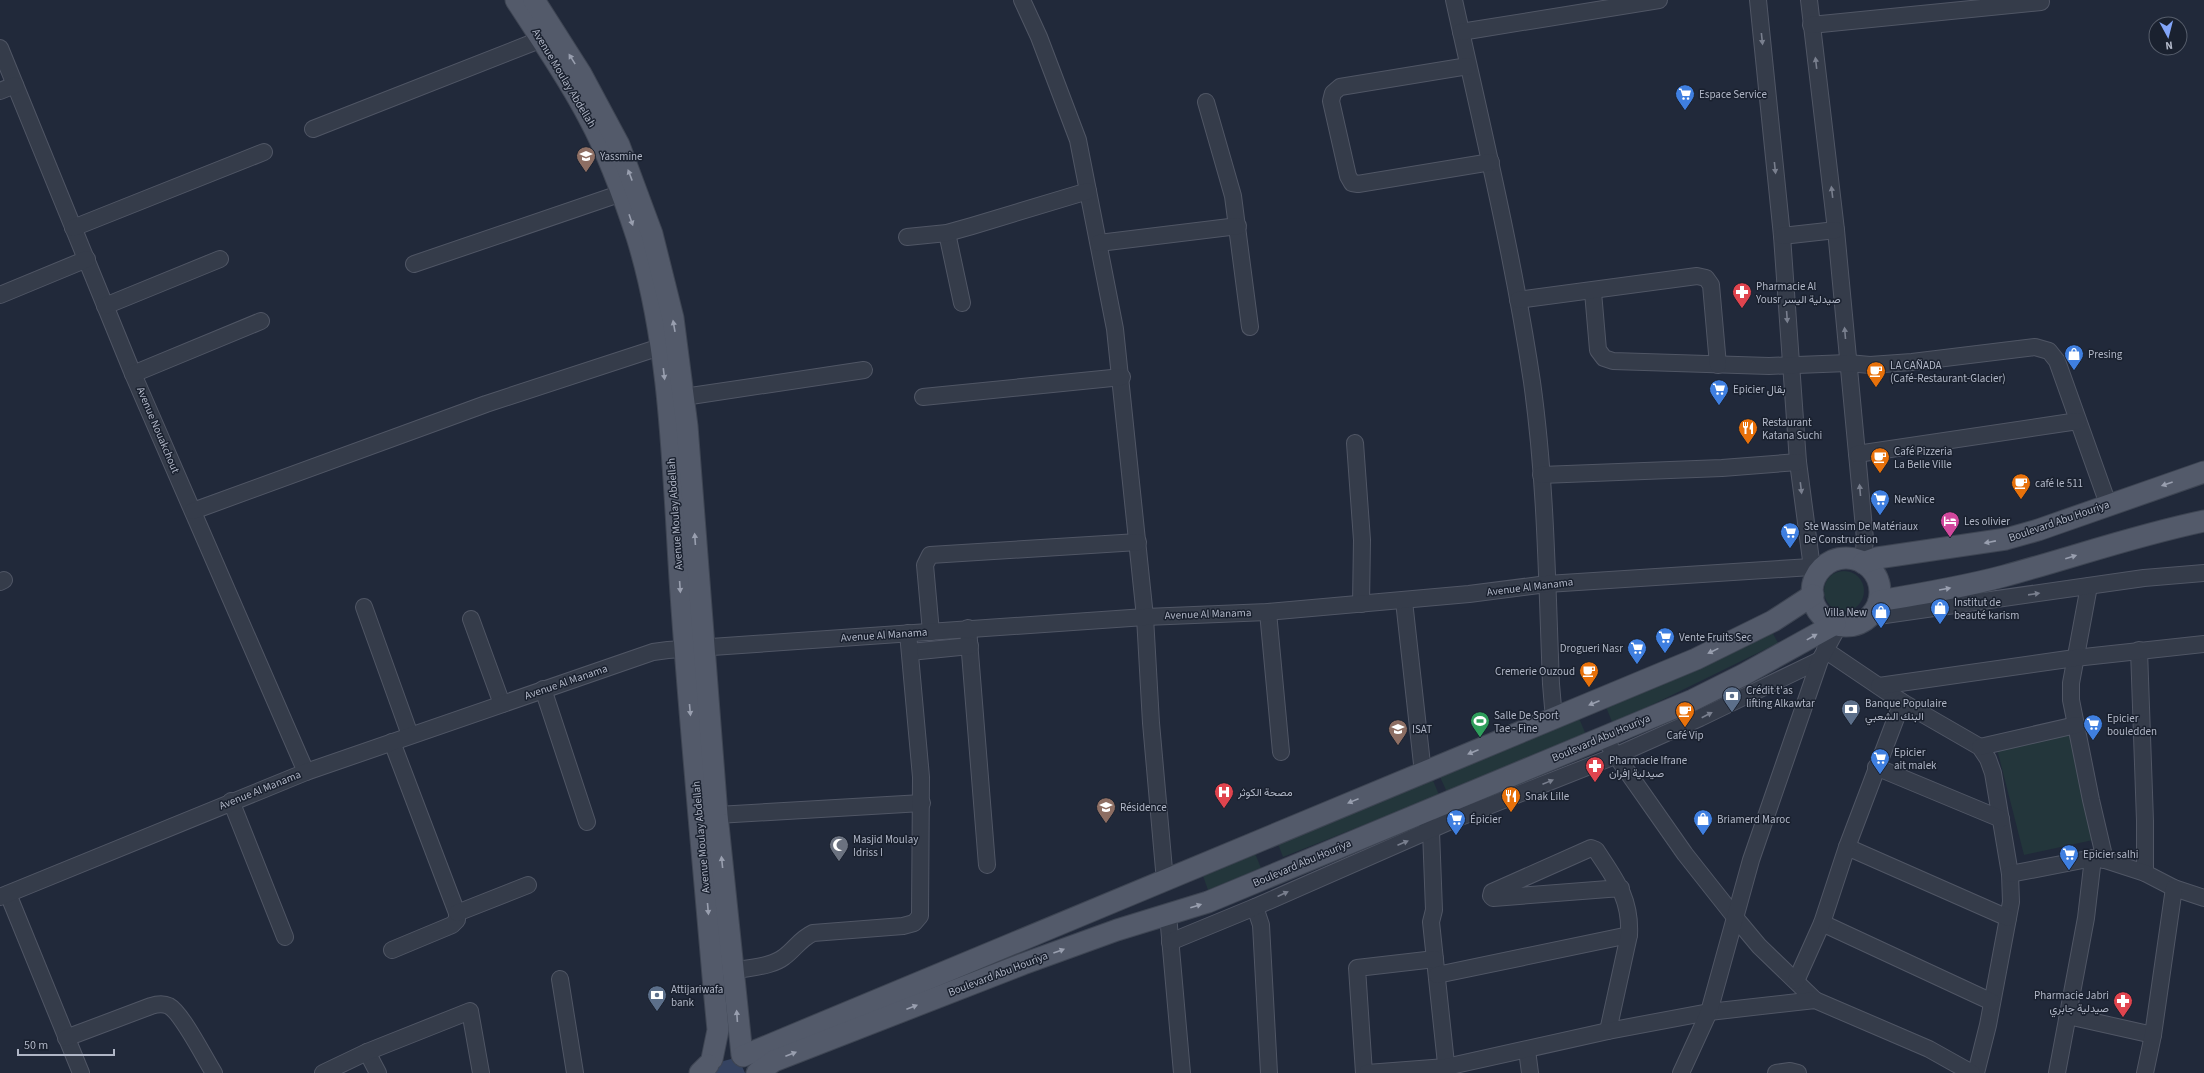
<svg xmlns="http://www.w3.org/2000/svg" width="2204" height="1073" viewBox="0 0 2204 1073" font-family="'Source Sans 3',Vazirmatn,sans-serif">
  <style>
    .green { fill: #23363b }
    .water { fill: #354361 }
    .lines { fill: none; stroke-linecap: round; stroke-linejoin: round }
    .minor-casing { stroke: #505665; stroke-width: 18 }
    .major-casing { stroke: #3e4553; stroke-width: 23 }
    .minor { stroke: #353c4a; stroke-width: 16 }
    .major { stroke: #535a6a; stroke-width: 21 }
    .oneway { fill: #797f8e }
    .oneway2 { fill: #999faf }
    .labels { text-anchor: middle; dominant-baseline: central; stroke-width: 3; stroke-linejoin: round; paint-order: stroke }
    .street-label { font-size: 11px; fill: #b0b6c6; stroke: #1a212f }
    .poi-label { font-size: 11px; fill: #b0b6c6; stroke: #1a212f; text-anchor: start }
  </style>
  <rect width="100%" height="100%" fill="#21293a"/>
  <g class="green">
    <circle cx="1844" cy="591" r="20"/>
    <path d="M 1771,630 L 1778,643 L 1613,724 L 1606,707 Z"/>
    <path d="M 1579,718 L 1586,735 L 1447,792 L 1439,775 Z"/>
    <path d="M 2072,730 L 2093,840 L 2024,855 L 1997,749 Z"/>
    <path d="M 1432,778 L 1439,795 L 1283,857 L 1277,841 Z"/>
    <path d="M 1254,851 L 1261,868 L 1208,890 L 1202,873 Z"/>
  </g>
  <path class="water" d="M 731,1059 L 741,1064 L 745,1073 L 714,1073 L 720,1062 Z"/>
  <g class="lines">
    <defs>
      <g id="minor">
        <path d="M 1022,0 L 1039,37 L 1078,140 L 1115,329 L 1145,617 L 1151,723 L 1165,881"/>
        <path d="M 1454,0 C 1482,127 1513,254 1532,382 C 1546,482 1547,584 1551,684 L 1554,719"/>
        <path d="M 1758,0 L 1782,236 L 1798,462 L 1814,583"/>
        <path d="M 1809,0 L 1836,230 L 1865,539 L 1864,550 L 1859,562"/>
        <path d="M 1811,25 L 2041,2"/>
        <path d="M 1461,32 L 1659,0"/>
        <path d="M 0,48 L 133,374 L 306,772"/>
        <path d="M 1468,66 L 1340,87 L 1333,93 L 1331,101 L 1348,176 L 1352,183 L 1358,184 L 1491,162"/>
        <path d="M 0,91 L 15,85"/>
        <path d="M 1206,102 L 1233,196 L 1250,327"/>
        <path d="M 313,129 L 542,39"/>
        <path d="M 73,228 L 264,152"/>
        <path d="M 947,233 L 962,303"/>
        <path d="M 1782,236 L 1836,230"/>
        <path d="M 907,237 L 947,233 L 972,226 L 1088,191"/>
        <path d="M 1099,243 L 1238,226"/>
        <path d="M 414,264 L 622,193"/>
        <path d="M 1593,292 L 1598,350 L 1604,358 L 1613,361 L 1769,366 L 1848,363 L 1870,365 L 1912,362 L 2035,347 L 2049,351 L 2057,361 L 2108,504"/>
        <path d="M 0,295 L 87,259"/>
        <path d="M 1518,300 L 1697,276 L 1706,278 L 1711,285 L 1718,365"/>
        <path d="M 105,306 L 220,259"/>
        <path d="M 133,374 L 261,321"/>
        <path d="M 684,397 L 864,370"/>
        <path d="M 923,397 L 1122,377"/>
        <path d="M 1355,443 L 1362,540 L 1361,604"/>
        <path d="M 1857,454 L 2078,421"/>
        <path d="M 1541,475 L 1722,468 L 1798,462"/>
        <path d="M 193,511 L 486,404 L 660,347"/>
        <path d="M 0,582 L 4,580"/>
        <path d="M 2089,586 L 2071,683 L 2071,700 L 2091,800 L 2105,860"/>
        <path d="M 1404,601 L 1423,773"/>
        <path d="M 364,607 L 410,735"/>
        <path d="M 1268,612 L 1281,752"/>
        <path d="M 1871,615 L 1878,616 L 2144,578 L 2204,573"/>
        <path d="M 471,619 L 502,704"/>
        <path d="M 968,628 L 987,865"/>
        <path d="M 931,632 L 925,565 L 930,555 L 1138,542"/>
        <path d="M 1825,650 L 1902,702 L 1980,747 L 1988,759 L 1993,773 L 2010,874 L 2011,902 L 1988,1025 L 1976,1073"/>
        <path d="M 2139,650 L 2145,821 L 2145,873"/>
        <path d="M 910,652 L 970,646"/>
        <path d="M 1879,686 L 2075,658 L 2204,644"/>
        <path d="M 543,689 L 587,822"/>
        <path d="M 392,742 L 457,913 L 457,920 L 452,925 L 392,950"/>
        <path d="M 1610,747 L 1685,854 L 1734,916 L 1759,946 L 1815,1000"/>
        <path d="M 1980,747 L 2076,725"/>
        <path d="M 1876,767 L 2001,819"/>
        <path d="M 231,801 L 285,937"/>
        <path d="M 717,815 L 922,803"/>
        <path d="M 1427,823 L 1431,831 L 1434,910 L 1431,922 L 1447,1073"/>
        <path d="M 1847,847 L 2008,918"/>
        <path d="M 2010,874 L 2093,858 L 2105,860 L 2145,873 L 2174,888 L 2204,898"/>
        <path d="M 8,894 L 81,1073"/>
        <path d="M 0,897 L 306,772 L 653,652 L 668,650 L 1145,617 L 1268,612 L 1469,594 L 1547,584 L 1811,567"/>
        <path d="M 1255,907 L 1261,925 L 1269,1073"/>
        <path d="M 457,913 L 528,885"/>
        <path d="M 1168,915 L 1182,1073"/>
        <path d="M 1822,923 L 1992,1002"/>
        <path d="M 1170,942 L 1255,907 L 1453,820 L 1615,756 L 1700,718 L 1820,660"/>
        <path d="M 734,971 C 750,967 771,967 784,957 C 795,949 800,939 813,933 L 903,926 L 914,923 L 920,916 L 921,777 L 908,633"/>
        <path d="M 1437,975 L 1629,935"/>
        <path d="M 560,979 L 575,1073"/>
        <path d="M 1796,981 L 1822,923 L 1847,847 L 1902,702"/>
        <path d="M 2068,1016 L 2153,1035"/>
        <path d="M 1608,1031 L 1629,935 C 1631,898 1615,879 1596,850 L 1591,848 L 1492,892 L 1491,896 L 1493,898 L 1621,888"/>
        <path d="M 66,1038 L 151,1006 C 157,1004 163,1003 169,1006 C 182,1013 205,1059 214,1073"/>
        <path d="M 1527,1050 L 1530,1073"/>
        <path d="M 367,1052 L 378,1073"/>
        <path d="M 323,1073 L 367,1052 L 470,1011 L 481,1073"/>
        <path d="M 1364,1073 L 1357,968 L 1435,959"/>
        <path d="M 1367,1073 L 1446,1067 L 1608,1031 L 1709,1012 L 1815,1000 L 1929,1049 L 1972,1073"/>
        <path d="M 1681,1073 L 1709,1012 L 1751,860 L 1820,660 L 1839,625"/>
        <path d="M 1776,1073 L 1790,1071 L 1798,1073"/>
        <path d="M 2057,1073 L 2086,918 L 2093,858"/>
        <path d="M 2145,1073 L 2153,1035 L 2174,888"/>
      </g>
      <g id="major">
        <path d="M 516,0 C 541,39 568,77 589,118 C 609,155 624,197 637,237 C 672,350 673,477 681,594 C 690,725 703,857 714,988 L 718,1030 L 712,1059"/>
        <path d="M 534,0 L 581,74 L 619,145 L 652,234 L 673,318 L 687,426 L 717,815 L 742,1055"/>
        <circle cx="1846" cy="592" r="34"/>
        <path d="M 1863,563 L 1877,558 L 2006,539 L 2038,530 L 2204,472"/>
        <path d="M 1879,601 C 1921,594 1963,587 2004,576 C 2071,558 2136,535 2204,521"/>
        <path d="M 743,1056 L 1696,659 L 1773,621 L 1813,595"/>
        <path d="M 700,1073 L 708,1065"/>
        <path d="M 757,1073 L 774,1061 L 1023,964 L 1117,930 L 1208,902 L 1693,700 L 1743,675 L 1835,624"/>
      </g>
    </defs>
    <use href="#minor" class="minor-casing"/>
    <use href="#major" class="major-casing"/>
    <use href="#minor" class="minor"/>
    <use href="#major" class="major"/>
  </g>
  <defs><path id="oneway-solid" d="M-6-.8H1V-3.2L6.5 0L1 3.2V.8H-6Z"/></defs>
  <g class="oneway">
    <use href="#oneway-solid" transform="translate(1762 39) rotate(84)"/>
    <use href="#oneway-solid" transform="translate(1816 63) rotate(-97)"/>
    <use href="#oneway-solid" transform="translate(1775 168) rotate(84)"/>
    <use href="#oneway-solid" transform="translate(1832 192) rotate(-97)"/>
    <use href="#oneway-solid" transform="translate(1787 317) rotate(86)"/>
    <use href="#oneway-solid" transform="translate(1845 333) rotate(-95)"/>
    <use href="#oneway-solid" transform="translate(1801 488) rotate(83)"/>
    <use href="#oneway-solid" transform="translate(1860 490) rotate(-95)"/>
    <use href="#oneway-solid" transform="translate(2034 594) rotate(-8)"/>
    <use href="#oneway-solid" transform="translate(1707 715) rotate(-27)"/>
    <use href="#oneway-solid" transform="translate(1548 782) rotate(-22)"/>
    <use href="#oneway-solid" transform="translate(1403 843) rotate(-23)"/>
    <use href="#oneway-solid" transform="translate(1283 894) rotate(-25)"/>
  </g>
  <g class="oneway2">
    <use href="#oneway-solid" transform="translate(572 59) rotate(-122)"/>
    <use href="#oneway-solid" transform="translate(630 175) rotate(-111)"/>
    <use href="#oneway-solid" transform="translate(631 220) rotate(71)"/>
    <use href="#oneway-solid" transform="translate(674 326) rotate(-100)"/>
    <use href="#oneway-solid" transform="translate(664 374) rotate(83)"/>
    <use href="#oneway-solid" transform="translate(2167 484) rotate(161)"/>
    <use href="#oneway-solid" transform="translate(695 539) rotate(-94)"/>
    <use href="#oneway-solid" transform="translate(1990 542) rotate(169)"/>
    <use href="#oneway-solid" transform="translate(2071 557) rotate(-17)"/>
    <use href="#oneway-solid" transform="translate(680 587) rotate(86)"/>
    <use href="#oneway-solid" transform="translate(1945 589) rotate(-10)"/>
    <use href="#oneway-solid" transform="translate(1812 637) rotate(-29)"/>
    <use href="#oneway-solid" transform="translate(1713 651) rotate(154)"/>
    <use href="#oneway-solid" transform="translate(1594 703) rotate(157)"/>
    <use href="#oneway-solid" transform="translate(690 710) rotate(85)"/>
    <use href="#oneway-solid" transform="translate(1473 752) rotate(157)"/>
    <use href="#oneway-solid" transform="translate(1353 801) rotate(158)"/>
    <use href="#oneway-solid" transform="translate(722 862) rotate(-96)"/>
    <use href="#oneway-solid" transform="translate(1196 906) rotate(-18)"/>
    <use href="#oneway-solid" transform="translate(708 909) rotate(85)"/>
    <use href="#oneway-solid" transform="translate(1059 951) rotate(-20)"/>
    <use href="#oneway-solid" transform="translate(912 1007) rotate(-21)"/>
    <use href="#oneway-solid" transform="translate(737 1016) rotate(-94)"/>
    <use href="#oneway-solid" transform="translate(791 1054) rotate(-21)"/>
  </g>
  <defs>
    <symbol id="supermarket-pin" viewBox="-11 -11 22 30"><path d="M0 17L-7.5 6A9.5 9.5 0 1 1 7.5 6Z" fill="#3f7fe0" stroke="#1a212f"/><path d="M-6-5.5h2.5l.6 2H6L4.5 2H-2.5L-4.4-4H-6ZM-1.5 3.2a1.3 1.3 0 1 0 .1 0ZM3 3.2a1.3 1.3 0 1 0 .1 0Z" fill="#fff"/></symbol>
    <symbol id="school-pin" viewBox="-11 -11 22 30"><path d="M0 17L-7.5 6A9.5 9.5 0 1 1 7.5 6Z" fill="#8d6e63" stroke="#1a212f"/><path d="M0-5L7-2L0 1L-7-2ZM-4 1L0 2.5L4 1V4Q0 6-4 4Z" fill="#fff"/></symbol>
    <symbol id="pharmacy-pin" viewBox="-11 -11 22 30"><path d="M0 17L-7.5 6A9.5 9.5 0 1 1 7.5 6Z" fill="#e0444e" stroke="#1a212f"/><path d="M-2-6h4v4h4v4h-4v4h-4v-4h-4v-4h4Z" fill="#fff"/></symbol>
    <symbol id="shop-pin" viewBox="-11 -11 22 30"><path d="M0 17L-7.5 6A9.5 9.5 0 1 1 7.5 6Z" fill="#3f7fe0" stroke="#1a212f"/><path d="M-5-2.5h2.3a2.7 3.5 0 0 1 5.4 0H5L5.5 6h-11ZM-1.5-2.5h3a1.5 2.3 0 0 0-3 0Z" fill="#fff"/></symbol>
    <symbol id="cafe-pin" viewBox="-11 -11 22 30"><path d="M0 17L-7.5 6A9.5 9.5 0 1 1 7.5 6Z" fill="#e8710a" stroke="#1a212f"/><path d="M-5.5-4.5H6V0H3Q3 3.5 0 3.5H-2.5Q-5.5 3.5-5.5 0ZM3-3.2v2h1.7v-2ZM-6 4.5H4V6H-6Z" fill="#fff"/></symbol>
    <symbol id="restaurant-pin" viewBox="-11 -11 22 30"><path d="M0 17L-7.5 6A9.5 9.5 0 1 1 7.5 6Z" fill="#e8710a" stroke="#1a212f"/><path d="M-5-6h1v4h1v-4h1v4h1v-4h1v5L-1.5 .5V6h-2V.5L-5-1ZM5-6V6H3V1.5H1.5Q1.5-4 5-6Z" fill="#fff"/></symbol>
    <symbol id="hotel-pin" viewBox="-11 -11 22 30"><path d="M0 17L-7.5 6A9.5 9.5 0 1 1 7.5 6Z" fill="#d1479c" stroke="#1a212f"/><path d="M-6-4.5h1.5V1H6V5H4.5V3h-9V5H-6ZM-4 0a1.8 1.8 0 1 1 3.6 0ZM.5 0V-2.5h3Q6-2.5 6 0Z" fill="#fff"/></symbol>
    <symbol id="bank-pin" viewBox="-11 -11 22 30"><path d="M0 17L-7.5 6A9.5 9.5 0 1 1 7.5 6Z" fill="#5c6f8a" stroke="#1a212f"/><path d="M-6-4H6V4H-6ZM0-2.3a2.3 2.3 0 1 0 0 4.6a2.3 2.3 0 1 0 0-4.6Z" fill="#fff"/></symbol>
    <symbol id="stadium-pin" viewBox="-11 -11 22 30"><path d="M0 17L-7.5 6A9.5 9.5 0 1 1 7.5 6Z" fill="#2e9e5b" stroke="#1a212f"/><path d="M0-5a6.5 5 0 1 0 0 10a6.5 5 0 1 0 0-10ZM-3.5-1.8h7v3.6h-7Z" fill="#fff"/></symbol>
    <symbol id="hospital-pin" viewBox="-11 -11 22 30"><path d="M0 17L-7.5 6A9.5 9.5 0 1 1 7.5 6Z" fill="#e0444e" stroke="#1a212f"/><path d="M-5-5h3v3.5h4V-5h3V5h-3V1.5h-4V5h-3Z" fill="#fff"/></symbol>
    <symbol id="mosque-pin" viewBox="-11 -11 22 30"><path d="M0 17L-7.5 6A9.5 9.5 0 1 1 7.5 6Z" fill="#6b7280" stroke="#1a212f"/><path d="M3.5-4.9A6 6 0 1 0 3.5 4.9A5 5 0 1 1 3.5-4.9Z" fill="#fff"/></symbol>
  </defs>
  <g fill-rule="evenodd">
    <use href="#supermarket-pin" x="1674" y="83" width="22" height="30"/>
    <use href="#school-pin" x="575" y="145" width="22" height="30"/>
    <use href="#pharmacy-pin" x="1731" y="281" width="22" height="30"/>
    <use href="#shop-pin" x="2063" y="343" width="22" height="30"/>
    <use href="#cafe-pin" x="1865" y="360" width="22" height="30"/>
    <use href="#supermarket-pin" x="1708" y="378" width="22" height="30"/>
    <use href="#restaurant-pin" x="1737" y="417" width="22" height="30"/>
    <use href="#cafe-pin" x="1869" y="446" width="22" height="30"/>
    <use href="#cafe-pin" x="2010" y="472" width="22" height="30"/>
    <use href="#supermarket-pin" x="1869" y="488" width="22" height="30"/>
    <use href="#hotel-pin" x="1939" y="510" width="22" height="30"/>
    <use href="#supermarket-pin" x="1779" y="521" width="22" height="30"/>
    <use href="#shop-pin" x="1929" y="597" width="22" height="30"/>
    <use href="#shop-pin" x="1870" y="601" width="22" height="30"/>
    <use href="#supermarket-pin" x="1654" y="626" width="22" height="30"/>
    <use href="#supermarket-pin" x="1626" y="637" width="22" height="30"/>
    <use href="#cafe-pin" x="1578" y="660" width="22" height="30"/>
    <use href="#bank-pin" x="1721" y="685" width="22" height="30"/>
    <use href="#bank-pin" x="1840" y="698" width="22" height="30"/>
    <use href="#cafe-pin" x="1674" y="700" width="22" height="30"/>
    <use href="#stadium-pin" x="1469" y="710" width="22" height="30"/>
    <use href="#supermarket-pin" x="2082" y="713" width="22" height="30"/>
    <use href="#school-pin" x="1387" y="718" width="22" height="30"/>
    <use href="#supermarket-pin" x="1869" y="747" width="22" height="30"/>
    <use href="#pharmacy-pin" x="1584" y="755" width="22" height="30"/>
    <use href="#hospital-pin" x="1213" y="781" width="22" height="30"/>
    <use href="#restaurant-pin" x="1500" y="785" width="22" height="30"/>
    <use href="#school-pin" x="1095" y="796" width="22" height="30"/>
    <use href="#supermarket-pin" x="1445" y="808" width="22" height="30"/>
    <use href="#shop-pin" x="1692" y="808" width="22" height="30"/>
    <use href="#mosque-pin" x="828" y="834" width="22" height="30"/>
    <use href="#supermarket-pin" x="2058" y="843" width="22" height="30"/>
    <use href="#bank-pin" x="646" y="984" width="22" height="30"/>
    <use href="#pharmacy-pin" x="2112" y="990" width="22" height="30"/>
  </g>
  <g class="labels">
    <g class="street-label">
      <text transform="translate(564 78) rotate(59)">Avenue Moulay Abdellah</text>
      <text transform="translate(158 430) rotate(67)">Avenue Nouakchout</text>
      <text transform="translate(675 514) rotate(-94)">Avenue Moulay Abdellah</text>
      <text transform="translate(2059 521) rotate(-19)">Boulevard Abu Houriya</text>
      <text transform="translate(1530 587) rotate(-7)">Avenue Al Manama</text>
      <text transform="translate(1208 614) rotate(-2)">Avenue Al Manama</text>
      <text transform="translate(884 635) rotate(-4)">Avenue Al Manama</text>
      <text transform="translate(566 682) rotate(-19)">Avenue Al Manama</text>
      <text transform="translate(1601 738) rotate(-23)">Boulevard Abu Houriya</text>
      <text transform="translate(260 790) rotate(-22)">Avenue Al Manama</text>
      <text transform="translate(701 837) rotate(-95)">Avenue Moulay Abdellah</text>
      <text transform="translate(1302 863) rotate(-23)">Boulevard Abu Houriya</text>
      <text transform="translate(998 974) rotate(-21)">Boulevard Abu Houriya</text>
    </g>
    <g class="poi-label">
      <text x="1699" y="94">Espace Service</text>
      <text x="600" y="156">Yassmine</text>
      <text x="1756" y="286">Pharmacie Al<tspan x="1756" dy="13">Yousr صيدلية اليسر</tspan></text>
      <text x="2088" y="354">Presing</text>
      <text x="1890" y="365">LA CAÑADA<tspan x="1890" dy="13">(Café-Restaurant-Glacier)</tspan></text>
      <text x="1733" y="389">Epicier بقال</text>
      <text x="1762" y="422">Restaurant<tspan x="1762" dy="13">Katana Suchi</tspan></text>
      <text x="1894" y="451">Café Pizzeria<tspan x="1894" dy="13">La Belle Ville</tspan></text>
      <text x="2035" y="483">café le 511</text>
      <text x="1894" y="499">NewNice</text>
      <text x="1964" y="521">Les olivier</text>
      <text x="1804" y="526">Ste Wassim De Matériaux<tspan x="1804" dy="13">De Construction</tspan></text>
      <text x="1954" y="602">Institut de<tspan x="1954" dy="13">beauté karism</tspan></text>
      <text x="1867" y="612" text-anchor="end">Villa New</text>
      <text x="1679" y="637">Vente Fruits Sec</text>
      <text x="1623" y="648" text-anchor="end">Drogueri Nasr</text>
      <text x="1575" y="671" text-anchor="end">Cremerie Ouzoud</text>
      <text x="1746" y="690">Crédit t'as<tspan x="1746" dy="13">lifting Alkawtar</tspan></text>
      <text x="1865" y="703">Banque Populaire<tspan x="1865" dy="13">البنك الشعبي</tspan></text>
      <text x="1494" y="715">Salle De Sport<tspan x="1494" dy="13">Tae - Fine</tspan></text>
      <text x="2107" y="718">Epicier<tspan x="2107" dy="13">bouledden</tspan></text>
      <text x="1412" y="729">ISAT</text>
      <text x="1685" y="735" text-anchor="middle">Café Vip</text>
      <text x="1894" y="752">Epicier<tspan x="1894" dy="13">ait malek</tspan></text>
      <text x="1609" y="760">Pharmacie Ifrane<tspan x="1609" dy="13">صيدلية إفران</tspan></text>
      <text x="1238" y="792">مصحة الكوثر</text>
      <text x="1525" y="796">Snak Lille</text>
      <text x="1120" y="807">Résidence</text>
      <text x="1470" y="819">Épicier</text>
      <text x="1717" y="819">Briamerd Maroc</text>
      <text x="853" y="839">Masjid Moulay<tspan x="853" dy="13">Idriss I</tspan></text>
      <text x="2083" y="854">Epicier salhi</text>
      <text x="671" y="989">Attijariwafa<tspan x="671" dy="13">bank</tspan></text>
      <text x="2109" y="995" text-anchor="end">Pharmacie Jabri<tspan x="2109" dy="13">صيدلية جابري</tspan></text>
    </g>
  </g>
  <g transform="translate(2168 36) rotate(173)"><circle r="19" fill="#1a212f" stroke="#565d6b"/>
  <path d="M0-3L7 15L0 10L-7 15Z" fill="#82a5f9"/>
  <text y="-6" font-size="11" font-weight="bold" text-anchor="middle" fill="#b0b6c6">N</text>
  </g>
  <path d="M18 1049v6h96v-6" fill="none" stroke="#b0b6c6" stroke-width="2"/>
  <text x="24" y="1049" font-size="12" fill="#b0b6c6" stroke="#1a212f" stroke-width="3" paint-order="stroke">50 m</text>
</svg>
